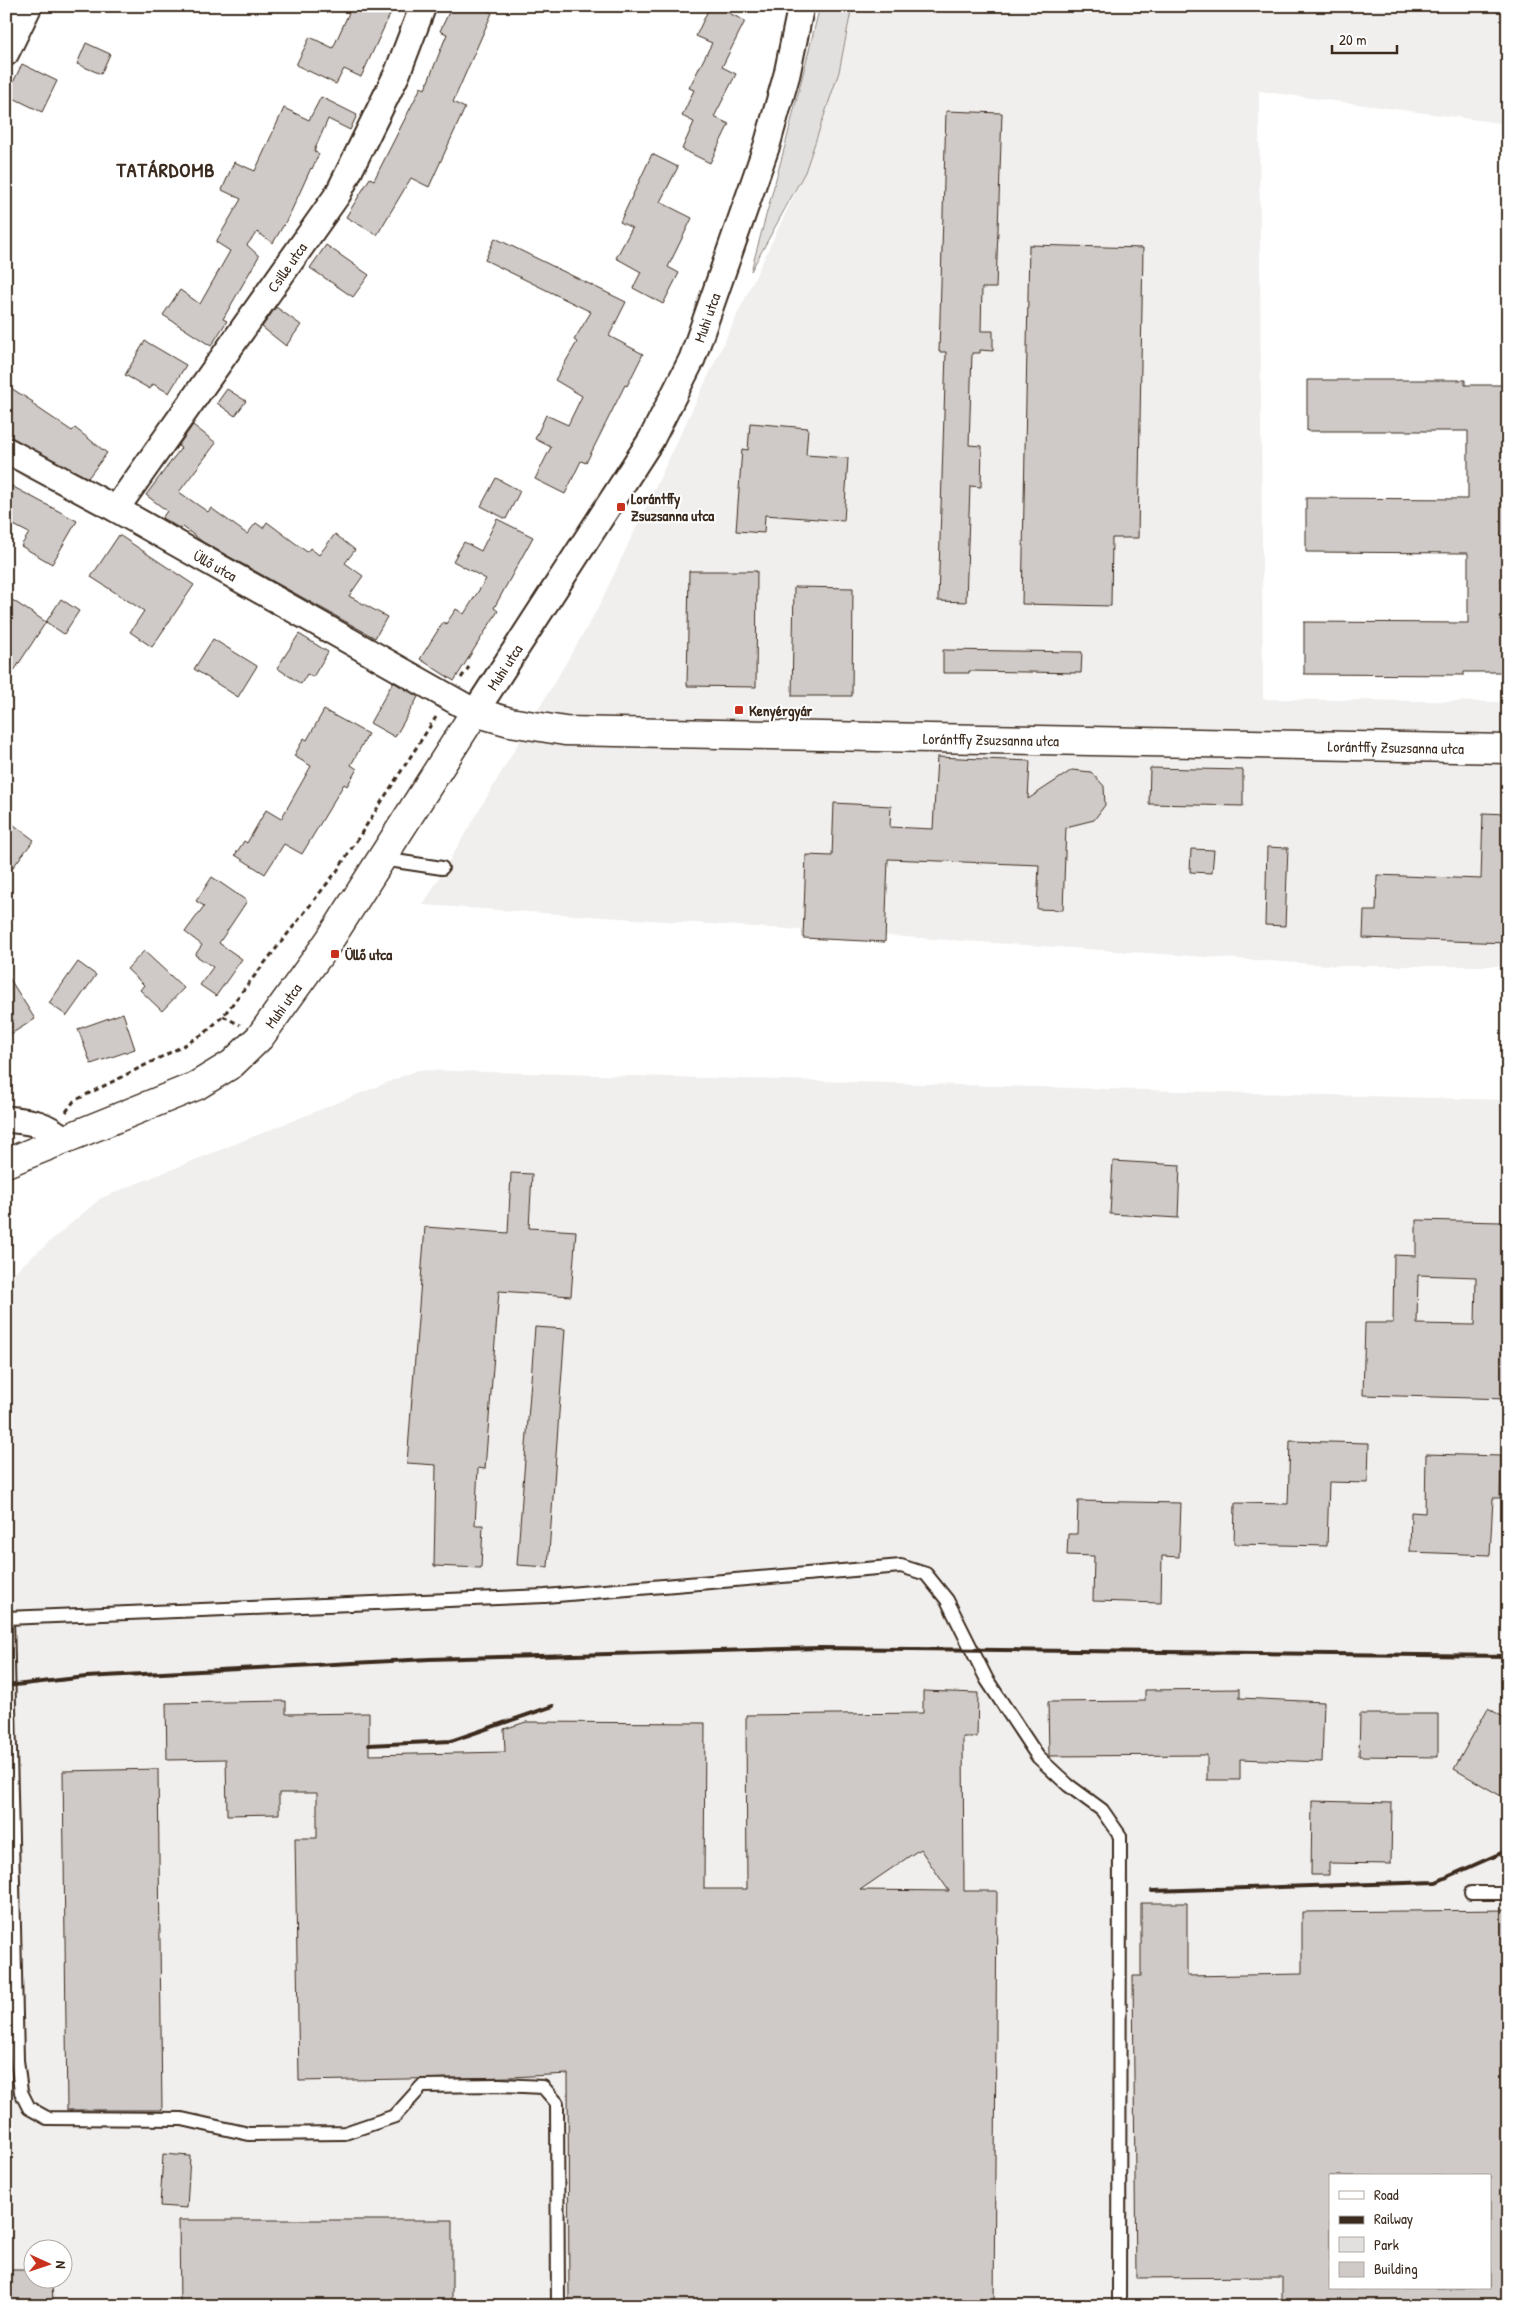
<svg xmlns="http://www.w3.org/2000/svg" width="1514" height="2312" viewBox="0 0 1514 2312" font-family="'Patrick Hand',sans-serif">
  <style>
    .built { fill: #f1efee; fill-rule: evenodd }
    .green { fill: #e2e0de; stroke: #8e857e }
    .building { fill: #cfcac7; stroke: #3b2a1e; fill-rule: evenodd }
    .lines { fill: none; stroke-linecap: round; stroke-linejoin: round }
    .service-casing { stroke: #3b2a1e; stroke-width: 16 }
    .minor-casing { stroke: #3b2a1e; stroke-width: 29 }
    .secondary-casing { stroke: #3b2a1e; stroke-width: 31 }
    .path { stroke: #3b2a1e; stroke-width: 3; stroke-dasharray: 5 4; stroke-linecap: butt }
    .service { stroke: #fff; stroke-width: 12 }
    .minor { stroke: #fff; stroke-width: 25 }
    .secondary { stroke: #fff; stroke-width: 28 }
    .rail { stroke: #3b2a1e; stroke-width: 4 }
    .poi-dot { fill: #c8321e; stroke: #fff; stroke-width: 2 }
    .labels { text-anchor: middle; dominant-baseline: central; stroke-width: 4; stroke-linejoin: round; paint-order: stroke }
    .street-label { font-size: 15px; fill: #3b2a1e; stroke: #fff }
    .poi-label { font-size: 15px; font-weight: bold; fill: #3b2a1e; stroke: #fff; text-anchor: start }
    .district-label { font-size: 20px; font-weight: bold; letter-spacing: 1px; fill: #3b2a1e; stroke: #fff }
  </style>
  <rect width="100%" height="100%" fill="#fff"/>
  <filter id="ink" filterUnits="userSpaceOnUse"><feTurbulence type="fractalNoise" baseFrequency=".02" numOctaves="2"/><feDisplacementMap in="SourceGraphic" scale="10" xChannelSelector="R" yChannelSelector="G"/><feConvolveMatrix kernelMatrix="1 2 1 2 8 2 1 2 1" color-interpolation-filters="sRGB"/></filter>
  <g filter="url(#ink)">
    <g class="built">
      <path d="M 852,6 L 1508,6 L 1508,124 L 1259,91 L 1263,699 L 1508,702 L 1508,966 L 1342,966 L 423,905 L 597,610 L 805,172 L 839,72 Z"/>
      <path d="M 418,1070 L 1508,1100 L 1508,2306 L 6,2306 L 6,1279 L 101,1198 ZM 1330,2176 L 1490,2176 L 1490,2288 L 1330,2288 ZM 32,2250 L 62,2250 L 62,2280 L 32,2280 Z"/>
    </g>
    <path class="green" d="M 820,6 L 852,6 L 839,72 L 805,172 L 751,271 L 786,142 Z"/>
    <g class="building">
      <path d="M 352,6 L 394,6 L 361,77 L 344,69 L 336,84 L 296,65 L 310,37 L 333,48 Z"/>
      <path d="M 452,6 L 478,6 L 492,13 L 453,102 L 465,108 L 429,187 L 411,178 L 377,235 L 346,217 L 370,178 L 374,180 L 421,87 L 425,89 L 447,34 L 440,31 Z"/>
      <path d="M 710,6 L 715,6 L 745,21 L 722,67 L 736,74 L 714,117 L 729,124 L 710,163 L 682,149 L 694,122 L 682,116 L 694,90 L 689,88 L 712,43 L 696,36 Z"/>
      <path d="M 86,43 L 110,54 L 101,74 L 77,64 Z"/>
      <path d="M 22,64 L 57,81 L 42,112 L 7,95 Z"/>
      <path d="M 321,97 L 357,115 L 350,130 L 328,119 L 314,151 L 319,154 L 312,169 L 311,168 L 289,216 L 273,243 L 257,232 L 247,245 L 259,256 L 223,319 L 227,321 L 211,346 L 163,315 L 180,290 L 200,304 L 230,251 L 216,242 L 241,199 L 222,190 L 234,162 L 255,171 L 284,108 L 309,120 Z"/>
      <path d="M 946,111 L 1002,113 L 996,288 L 982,288 L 981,331 L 993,331 L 993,351 L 980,350 L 980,353 L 972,353 L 969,445 L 982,446 L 981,487 L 970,486 L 966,602 L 938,601 L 946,352 L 939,352 Z"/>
      <path d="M 652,154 L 678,167 L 660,202 L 692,218 L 668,267 L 679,273 L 663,304 L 633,288 L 641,272 L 616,258 L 632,228 L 620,222 Z"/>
      <path d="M 495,238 L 626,302 L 609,336 L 643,354 L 627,386 L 625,385 L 586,463 L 581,461 L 565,494 L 535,479 L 551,447 L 535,439 L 546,415 L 568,425 L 582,396 L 555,380 L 577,342 L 574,340 L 591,312 L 485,260 Z"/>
      <path d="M 326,245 L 369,275 L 353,297 L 310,268 Z"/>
      <path d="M 1029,245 L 1143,248 L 1138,538 L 1112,538 L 1111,606 L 1022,604 Z"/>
      <path d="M 276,307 L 301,325 L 286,346 L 262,327 Z"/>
      <path d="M 145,341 L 186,365 L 169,393 L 153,384 L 150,389 L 125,375 Z"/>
      <path d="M 1307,380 L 1465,380 L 1465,385 L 1508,385 L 1508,672 L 1464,672 L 1464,675 L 1304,674 L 1304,622 L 1468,623 L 1468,553 L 1306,552 L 1306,498 L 1468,499 L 1468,431 L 1307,431 Z"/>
      <path d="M 6,385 L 33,402 L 32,404 L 72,431 L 75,428 L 107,453 L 88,478 L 6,436 Z"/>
      <path d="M 227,389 L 246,401 L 235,416 L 217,403 Z"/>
      <path d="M 750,423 L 808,428 L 806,455 L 848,458 L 844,521 L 765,515 L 764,533 L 736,531 L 742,449 L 748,450 Z"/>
      <path d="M 193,425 L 216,443 L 179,492 L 208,512 L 211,508 L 247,534 L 256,523 L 263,528 L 267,522 L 307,552 L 310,548 L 319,555 L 335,534 L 355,550 L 345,563 L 363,576 L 349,596 L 387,617 L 375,638 L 203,542 L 183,527 L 181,529 L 162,518 L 167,511 L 146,495 L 181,448 L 178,446 Z"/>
      <path d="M 496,478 L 520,491 L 506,519 L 481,506 Z"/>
      <path d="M 6,483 L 77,521 L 52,564 L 21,546 L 29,533 L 6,521 Z"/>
      <path d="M 497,519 L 533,537 L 494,608 L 498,611 L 454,681 L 420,659 L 443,622 L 446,624 L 456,609 L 464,614 L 486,579 L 453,561 L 464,542 L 481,551 Z"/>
      <path d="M 119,535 L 194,585 L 152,647 L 130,632 L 144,611 L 91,577 Z"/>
      <path d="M 689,571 L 757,571 L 756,687 L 687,686 Z"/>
      <path d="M 794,587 L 853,588 L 852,696 L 792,696 Z"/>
      <path d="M 6,596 L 46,622 L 6,683 Z"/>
      <path d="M 61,599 L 79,611 L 64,634 L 46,622 Z"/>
      <path d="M 299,634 L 328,652 L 313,677 L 307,674 L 301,684 L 277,668 Z"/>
      <path d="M 213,639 L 257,666 L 238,697 L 194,669 Z"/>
      <path d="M 943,650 L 1082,652 L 1081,673 L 969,671 L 969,673 L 943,673 Z"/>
      <path d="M 393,682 L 418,697 L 395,737 L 370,723 Z"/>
      <path d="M 324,710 L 368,734 L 351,765 L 357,769 L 347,786 L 344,784 L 302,854 L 284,844 L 265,874 L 235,855 L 244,841 L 247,843 L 266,810 L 281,819 L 311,766 L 294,756 L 304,738 L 307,740 Z"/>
      <path d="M 937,757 L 1030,761 L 1028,799 L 1072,770 L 1091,772 L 1104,786 L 1105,805 L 1094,820 L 1066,827 L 1063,910 L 1037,909 L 1039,865 L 888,859 L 885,942 L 803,938 L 806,855 L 832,856 L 834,803 L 891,806 L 890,827 L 933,829 Z"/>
      <path d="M 1150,768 L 1243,770 L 1243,806 L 1149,804 Z"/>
      <path d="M 1483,813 L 1508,814 L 1508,943 L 1363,938 L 1364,911 L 1376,911 L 1377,875 L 1481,879 Z"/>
      <path d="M 6,819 L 34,840 L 6,876 Z"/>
      <path d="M 1267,847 L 1288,848 L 1285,926 L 1265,925 Z"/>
      <path d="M 1191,849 L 1214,850 L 1212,873 L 1190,872 Z"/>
      <path d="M 212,877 L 247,901 L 219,943 L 242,959 L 216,996 L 200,985 L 213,967 L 195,955 L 202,945 L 185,932 L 204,906 L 196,901 Z"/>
      <path d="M 144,951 L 184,988 L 162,1011 L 140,990 L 144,985 L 127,969 Z"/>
      <path d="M 78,962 L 96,975 L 67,1016 L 49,1003 Z"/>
      <path d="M 6,973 L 35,1019 L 6,1037 Z"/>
      <path d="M 123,1013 L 135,1049 L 91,1064 L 78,1029 Z"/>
      <path d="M 1113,1161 L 1180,1165 L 1178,1218 L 1110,1214 Z"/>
      <path d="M 511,1173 L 532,1174 L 529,1228 L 576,1231 L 571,1296 L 499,1291 L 485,1469 L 478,1468 L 475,1525 L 483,1525 L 481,1568 L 434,1566 L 436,1465 L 407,1463 L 425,1227 L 508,1233 Z"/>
      <path d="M 1416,1220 L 1501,1222 L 1501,1224 L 1508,1224 L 1508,1399 L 1363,1395 L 1365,1323 L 1393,1323 L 1394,1255 L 1416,1256 ZM 1418,1275 L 1476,1277 L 1475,1325 L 1417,1324 Z"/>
      <path d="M 535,1327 L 565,1329 L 548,1567 L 517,1565 Z"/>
      <path d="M 1290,1441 L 1369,1443 L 1368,1483 L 1329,1482 L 1327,1546 L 1234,1544 L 1235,1503 L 1288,1504 Z"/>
      <path d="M 1426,1454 L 1501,1456 L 1500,1498 L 1493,1498 L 1490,1555 L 1410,1552 L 1411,1512 L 1425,1513 Z"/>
      <path d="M 1078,1501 L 1181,1503 L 1179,1557 L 1162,1556 L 1161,1603 L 1093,1601 L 1094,1556 L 1067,1555 L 1068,1534 L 1077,1534 Z"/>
      <path d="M 1240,1689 L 1240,1698 L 1324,1702 L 1322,1762 L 1240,1759 L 1240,1780 L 1207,1780 L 1207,1755 L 1049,1756 L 1048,1702 L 1145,1701 L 1145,1690 Z"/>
      <path d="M 923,1691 L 978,1693 L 977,1737 L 963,1737 L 964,1891 L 997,1891 L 994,2306 L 569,2306 L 568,2074 L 512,2077 L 299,2081 L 295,1838 L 317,1838 L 317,1793 L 279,1793 L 279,1814 L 227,1815 L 226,1759 L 167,1760 L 166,1703 L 286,1701 L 286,1714 L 369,1713 L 369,1755 L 505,1752 L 504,1729 L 526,1722 L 705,1723 L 704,1889 L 747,1889 L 746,1715 L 923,1713 ZM 920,1849 L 949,1891 L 860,1890 Z"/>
      <path d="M 1488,1708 L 1508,1720 L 1508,1800 L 1454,1769 Z"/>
      <path d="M 1360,1714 L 1438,1714 L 1438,1757 L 1359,1756 Z"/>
      <path d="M 158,1769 L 162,2110 L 67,2110 L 63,1771 Z"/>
      <path d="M 1312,1801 L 1392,1803 L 1391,1864 L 1329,1863 L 1329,1875 L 1311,1875 Z"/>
      <path d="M 1141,1903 L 1187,1903 L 1187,1976 L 1302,1974 L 1302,1912 L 1508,1910 L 1508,2306 L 1282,2306 L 1282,2277 L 1136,2278 L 1133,1976 L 1141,1976 ZM 1330,2176 L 1490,2176 L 1490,2288 L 1330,2288 Z"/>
      <path d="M 163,2154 L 190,2156 L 187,2208 L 160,2206 Z"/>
      <path d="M 179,2220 L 452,2220 L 452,2306 L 180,2306 Z"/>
      <path d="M 6,2270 L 32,2270 L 32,2280 L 52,2280 L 53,2306 L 6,2306 Z"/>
    </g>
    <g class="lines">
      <defs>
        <g id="service">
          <path d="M 382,859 L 442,868"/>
          <path d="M 6,1618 L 545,1596 L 901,1566 L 926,1574 L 947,1600 L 987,1680 L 1038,1757 L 1068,1785 L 1102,1810 L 1120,1836 L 1119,2306"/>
          <path d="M 7,1618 L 17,2060 L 21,2092 L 29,2108 L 47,2118 L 182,2119 L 249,2134 L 345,2133 L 395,2116 L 422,2086 L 500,2085 L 543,2087 L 557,2103 L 558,2306"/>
          <path d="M 1471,1893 L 1508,1893"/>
        </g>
        <g id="minor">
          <path d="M 6,53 L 29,6"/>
          <path id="s1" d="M 6,450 L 116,509 L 475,712 L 651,440 L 692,359 L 767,145 L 787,74 L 801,6"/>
          <path id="s2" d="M 116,509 L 338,194 L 397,74 L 423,6"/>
          <path d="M 6,1119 C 33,1122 42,1122 64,1139"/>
        </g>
        <g id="secondary">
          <path id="s3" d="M 6,1163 L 196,1086 L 232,1064 L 260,1037 L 329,941 L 475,712 L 510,722 L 565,731 L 1508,749"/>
        </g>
      </defs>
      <use href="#service" class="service-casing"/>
      <use href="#minor" class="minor-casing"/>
      <use href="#secondary" class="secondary-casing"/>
      <g class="path">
        <path d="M 461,678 L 469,667"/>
        <path d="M 223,1016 L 240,1025"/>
        <path d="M 66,1112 L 74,1101 L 181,1047 L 205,1033 L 223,1016 L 337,871 L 436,717"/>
      </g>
      <use href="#service" class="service"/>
      <use href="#minor" class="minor"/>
      <use href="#secondary" class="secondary"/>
      <g class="rail">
        <path d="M 6,1686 L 86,1677 L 429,1659 L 820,1648 L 1508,1656"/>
        <path d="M 369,1745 L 451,1741 L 553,1706"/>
        <path d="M 1152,1891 L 1436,1882 L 1508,1850"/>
      </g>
    </g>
  </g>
  <g class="poi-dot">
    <rect x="616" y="502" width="10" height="10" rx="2.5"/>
    <rect x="734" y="705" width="10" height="10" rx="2.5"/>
    <rect x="330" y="949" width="10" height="10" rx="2.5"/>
  </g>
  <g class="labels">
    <g class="street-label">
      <text stroke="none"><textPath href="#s2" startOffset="296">Csille utca</textPath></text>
      <text stroke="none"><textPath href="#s1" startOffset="996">Muhi utca</textPath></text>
      <text stroke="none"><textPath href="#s1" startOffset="239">Üllő utca</textPath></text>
      <text stroke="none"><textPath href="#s1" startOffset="591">Muhi utca</textPath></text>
      <text stroke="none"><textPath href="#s3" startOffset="1194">Lorántffy Zsuzsanna utca</textPath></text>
      <text stroke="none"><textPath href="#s3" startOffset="1599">Lorántffy Zsuzsanna utca</textPath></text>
      <text stroke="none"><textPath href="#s3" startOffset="325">Muhi utca</textPath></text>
    </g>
    <g class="poi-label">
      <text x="631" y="498">Lorántffy<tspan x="631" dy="17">Zsuzsanna utca</tspan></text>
      <text x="749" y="710">Kenyérgyár</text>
      <text x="345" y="954">Üllő utca</text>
    </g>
    <g class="district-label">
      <text x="166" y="169">TATÁRDOMB</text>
    </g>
  </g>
  <rect width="1514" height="2312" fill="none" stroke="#fff" stroke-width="25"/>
  <rect x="12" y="12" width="1489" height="2287" fill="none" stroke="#3b2a1e" stroke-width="2" filter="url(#ink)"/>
  <rect x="1329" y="2174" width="162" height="115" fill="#ffffff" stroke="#b1aaa5"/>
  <rect x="1339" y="2191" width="25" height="8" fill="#ffffff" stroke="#b1aaa5"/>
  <text x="1374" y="2200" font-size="15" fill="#3b2a1e">Road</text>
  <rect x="1339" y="2216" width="25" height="8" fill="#3b2a1e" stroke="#b1aaa5"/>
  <text x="1374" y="2224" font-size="15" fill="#3b2a1e">Railway</text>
  <rect x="1339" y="2237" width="25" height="15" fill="#e2e0de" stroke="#b1aaa5"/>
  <text x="1374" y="2250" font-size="15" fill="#3b2a1e">Park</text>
  <rect x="1339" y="2262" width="25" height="15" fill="#cfcac7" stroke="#b1aaa5"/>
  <text x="1374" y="2274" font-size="15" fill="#3b2a1e">Building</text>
  <g transform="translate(48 2264) rotate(93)"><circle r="24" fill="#ffffff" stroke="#b1aaa5"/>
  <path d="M0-4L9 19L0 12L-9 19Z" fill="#c8321e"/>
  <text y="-8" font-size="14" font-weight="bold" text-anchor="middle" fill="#3b2a1e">N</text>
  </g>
  <path d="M1332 45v8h65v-8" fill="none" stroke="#3b2a1e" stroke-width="2.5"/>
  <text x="1339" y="45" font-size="15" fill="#3b2a1e" stroke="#ffffff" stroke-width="4" paint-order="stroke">20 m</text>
</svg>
